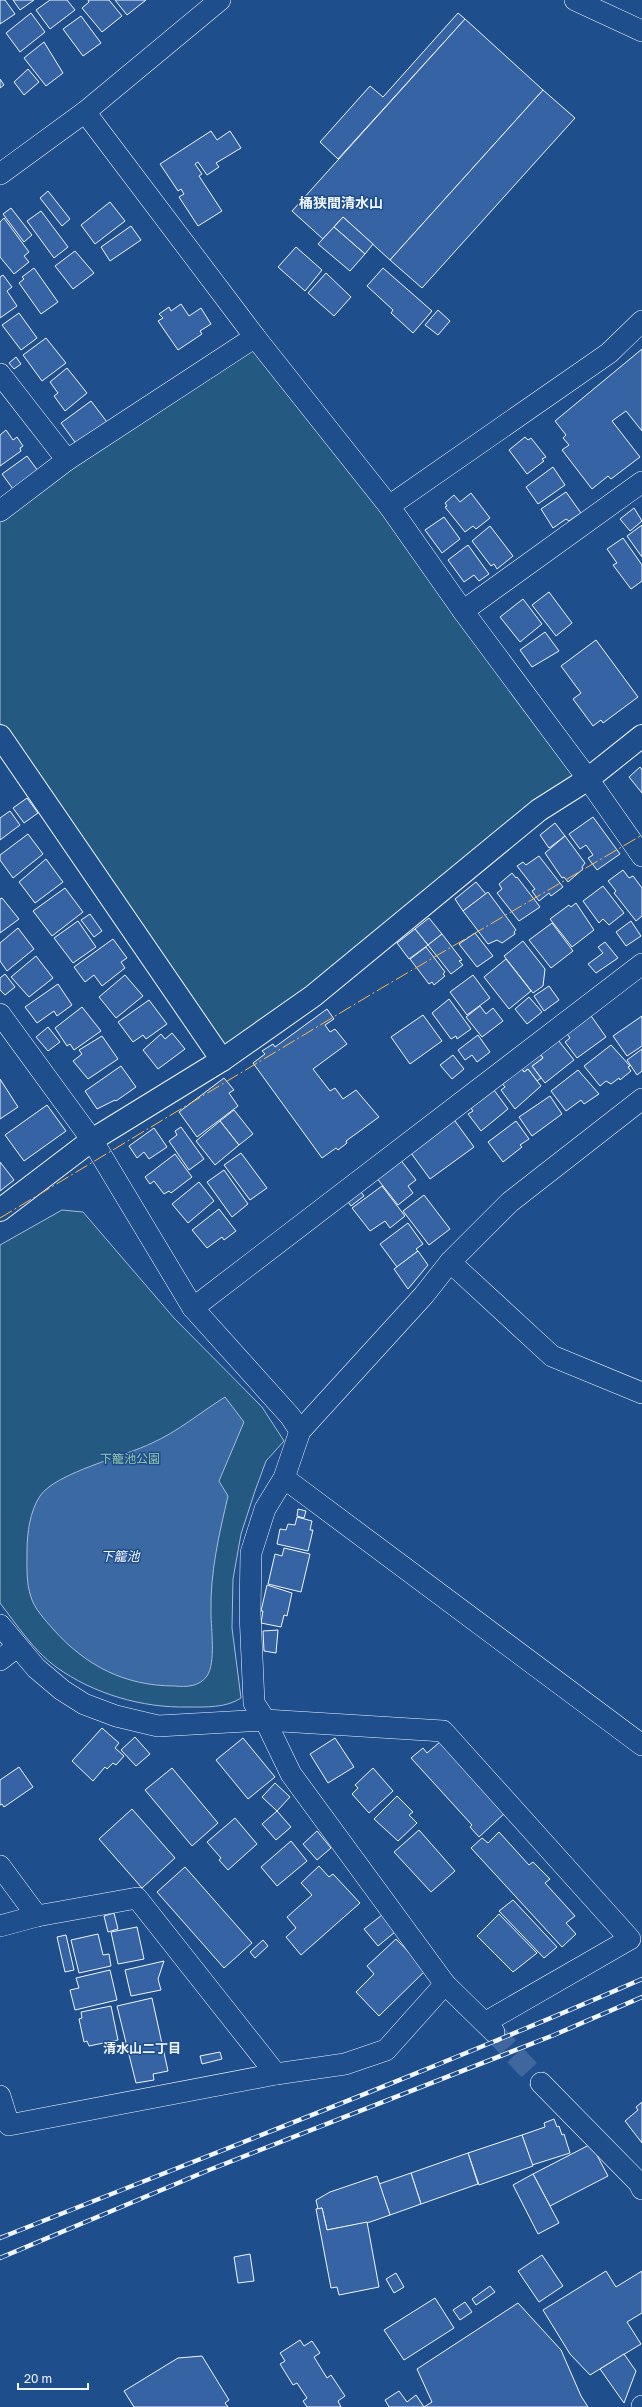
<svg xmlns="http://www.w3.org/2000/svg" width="642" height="2407" viewBox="0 0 642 2407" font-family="'Golos Text','Noto Sans JP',sans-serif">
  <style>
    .green { fill: #245a82; stroke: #a8bbd7 }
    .water { fill: #3b69a3; stroke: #a8bbd7 }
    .building { fill: #3563a3; stroke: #f2f6ff }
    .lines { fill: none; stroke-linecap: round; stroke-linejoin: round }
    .minor-tunnel { stroke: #3f679d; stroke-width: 21; stroke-dasharray: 21 10; stroke-linecap: butt }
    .minor-casing { stroke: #f2f6ff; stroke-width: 22 }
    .tertiary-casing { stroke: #f2f6ff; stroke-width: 24 }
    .minor { stroke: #1f4e8c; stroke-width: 21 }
    .tertiary { stroke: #1f4e8c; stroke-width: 22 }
    .rail-casing { stroke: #f2f6ff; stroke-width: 4.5 }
    .rail { stroke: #1f4e8c; stroke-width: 3; stroke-dasharray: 9; stroke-linecap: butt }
    .power { stroke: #ffb74d; stroke-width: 1; stroke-dasharray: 14 3 2 3; stroke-linecap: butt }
    .labels { text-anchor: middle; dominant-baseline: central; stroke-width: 3; stroke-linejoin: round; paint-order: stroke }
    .park-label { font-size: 12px; fill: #97c8a6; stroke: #1f4e8c }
    .water-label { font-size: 13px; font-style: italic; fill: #f2f6ff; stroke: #1f4e8c }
    .neighbourhood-label { font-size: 13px; font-weight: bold; fill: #f2f6ff; stroke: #1f4e8c }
    .quarter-label { font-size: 14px; font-weight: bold; fill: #f2f6ff; stroke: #1f4e8c }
  </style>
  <rect width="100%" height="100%" fill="#1f4e8c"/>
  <g class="green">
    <path d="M 255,337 L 588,779 L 222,1060 L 0,736 L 0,511 Z"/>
    <path d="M 62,1210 L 83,1212 L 174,1318 L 262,1407 L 284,1441 L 266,1461 L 255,1491 L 241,1534 L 233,1579 L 232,1628 L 241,1698 C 226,1708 206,1707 188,1707 C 142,1708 94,1694 56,1667 C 33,1650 17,1625 0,1603 L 0,1245 Z"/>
  </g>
  <path class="water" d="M 225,1397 L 244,1422 L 219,1481 L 228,1496 C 219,1535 210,1572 211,1613 C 211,1628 216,1663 207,1676 C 199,1687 186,1687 175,1686 C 125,1686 86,1666 53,1629 C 45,1620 34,1608 31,1597 C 26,1583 27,1565 27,1551 C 27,1533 30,1511 40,1496 C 55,1473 126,1456 152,1443 C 177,1432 201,1412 225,1397 Z"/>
  <g class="building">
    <path d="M 0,0 L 5,0 L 15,14 L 0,24 Z"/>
    <path d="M 13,0 L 34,0 L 20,10 Z"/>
    <path d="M 50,0 L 67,0 L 75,10 L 50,29 L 36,10 Z"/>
    <path d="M 88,0 L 109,0 L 122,16 L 102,32 L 82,8 L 89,2 Z"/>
    <path d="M 115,0 L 146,0 L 127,15 Z"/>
    <path d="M 31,13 L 45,32 L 20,52 L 6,33 Z"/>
    <path d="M 458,13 L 465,19 L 338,159 L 320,142 L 370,86 L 383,97 Z"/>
    <path d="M 81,16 L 101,43 L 83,56 L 63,29 Z"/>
    <path d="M 465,19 L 543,90 L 390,260 L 343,217 L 323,239 L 292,211 Z"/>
    <path d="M 44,42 L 63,73 L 46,86 L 24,58 Z"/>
    <path d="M 28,69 L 39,82 L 24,95 L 14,82 Z"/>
    <path d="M 0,79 L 4,85 L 0,88 Z"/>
    <path d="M 543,90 L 575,118 L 422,288 L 390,260 Z"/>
    <path d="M 211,131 L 217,140 L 230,131 L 241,148 L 216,163 L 219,167 L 207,175 L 198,162 L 195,164 L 202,174 L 199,176 L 222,211 L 198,226 L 179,197 L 184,194 L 181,189 L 178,191 L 160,164 Z"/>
    <path d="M 48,191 L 70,219 L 62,226 L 40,198 Z"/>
    <path d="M 110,202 L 125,221 L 95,244 L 81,225 Z"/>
    <path d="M 11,208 L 32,235 L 24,242 L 3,214 Z"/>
    <path d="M 41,211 L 68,247 L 54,258 L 27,221 Z"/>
    <path d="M 343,217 L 373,244 L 365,254 L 334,227 Z"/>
    <path d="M 4,218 L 29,252 L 24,256 L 29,262 L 14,274 L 0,257 L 0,222 Z"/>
    <path d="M 131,226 L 141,240 L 110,261 L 101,247 Z"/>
    <path d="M 334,227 L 365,254 L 350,271 L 318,244 Z"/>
    <path d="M 296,247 L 322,270 L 305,291 L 278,267 Z"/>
    <path d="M 75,251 L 94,273 L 73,289 L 55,266 Z"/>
    <path d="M 34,268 L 58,302 L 41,314 L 19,283 L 24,279 L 22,277 Z"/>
    <path d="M 383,268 L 432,311 L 413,333 L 391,313 L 393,310 L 367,286 Z"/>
    <path d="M 326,273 L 351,297 L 334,316 L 308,293 Z"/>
    <path d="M 3,275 L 12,287 L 7,291 L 17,306 L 0,318 L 0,277 Z"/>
    <path d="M 181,304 L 189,316 L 201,308 L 211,324 L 200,331 L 202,334 L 178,350 L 158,321 L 163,318 L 159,314 L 169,307 L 171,311 Z"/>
    <path d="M 438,310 L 450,321 L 438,335 L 425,325 Z"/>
    <path d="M 19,313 L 37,338 L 21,350 L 2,325 Z"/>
    <path d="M 46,338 L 66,363 L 42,381 L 23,355 Z"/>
    <path d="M 642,349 L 642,431 L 626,411 L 612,421 L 640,457 L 611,479 L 608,476 L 592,489 L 562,450 L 569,445 L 563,438 L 566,435 L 555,421 Z"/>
    <path d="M 16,357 L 21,364 L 14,369 L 9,363 Z"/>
    <path d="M 67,368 L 87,393 L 65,411 L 54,396 L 58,393 L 50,382 Z"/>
    <path d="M 91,401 L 107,422 L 77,445 L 61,423 Z"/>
    <path d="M 6,430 L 13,440 L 17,437 L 23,446 L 20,448 L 21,451 L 0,466 L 0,435 Z"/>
    <path d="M 525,437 L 528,440 L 531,438 L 546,457 L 542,459 L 544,461 L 527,474 L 509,450 Z"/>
    <path d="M 27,456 L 41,475 L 16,493 L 2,474 Z"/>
    <path d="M 553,467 L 565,485 L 538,504 L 526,487 Z"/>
    <path d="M 566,492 L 581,513 L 569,521 L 566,519 L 553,528 L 541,509 Z"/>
    <path d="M 471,493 L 490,518 L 476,529 L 473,526 L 465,532 L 445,507 L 447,506 L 445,503 L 454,495 L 460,502 Z"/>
    <path d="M 634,508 L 642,521 L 630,531 L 620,519 Z"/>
    <path d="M 444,517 L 460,539 L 442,553 L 425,530 Z"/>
    <path d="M 642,525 L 642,557 L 627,536 Z"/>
    <path d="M 490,526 L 513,556 L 497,569 L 494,564 L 491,566 L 472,541 Z"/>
    <path d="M 623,538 L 642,565 L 642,581 L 631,589 L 613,565 L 617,563 L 607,549 Z"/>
    <path d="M 468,545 L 489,574 L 479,581 L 474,575 L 464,582 L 448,560 Z"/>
    <path d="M 549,592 L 572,623 L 556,636 L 532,605 Z"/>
    <path d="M 523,599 L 542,624 L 520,642 L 500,617 Z"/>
    <path d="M 545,632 L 559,651 L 532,667 L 520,650 Z"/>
    <path d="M 596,640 L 638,697 L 603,723 L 601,720 L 593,726 L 573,699 L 581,693 L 561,666 Z"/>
    <path d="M 640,767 L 642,770 L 642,793 L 629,777 Z"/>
    <path d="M 27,798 L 38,813 L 24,823 L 13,808 Z"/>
    <path d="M 10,811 L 20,825 L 0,840 L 0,818 Z"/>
    <path d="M 593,817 L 620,854 L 597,870 L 588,858 L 593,855 L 586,845 L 580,849 L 569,834 Z"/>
    <path d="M 555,823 L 565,836 L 549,848 L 540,835 Z"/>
    <path d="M 28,834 L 43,854 L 13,878 L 0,860 L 0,855 Z"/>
    <path d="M 565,836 L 585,863 L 582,867 L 583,869 L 568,882 L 564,877 L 562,878 L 545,853 Z"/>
    <path d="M 539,856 L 563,887 L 551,896 L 549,893 L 539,901 L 532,891 L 535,889 L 517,866 L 523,862 L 526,865 Z"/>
    <path d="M 46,859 L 63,882 L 35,903 L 19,882 Z"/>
    <path d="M 623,870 L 629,878 L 633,876 L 642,888 L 642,916 L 636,921 L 614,893 L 616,891 L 608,881 Z"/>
    <path d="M 512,873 L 516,878 L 517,877 L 540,907 L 519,921 L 497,893 L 502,889 L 499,884 Z"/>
    <path d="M 476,882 L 486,894 L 463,911 L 455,899 Z"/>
    <path d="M 603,886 L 624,913 L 609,925 L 603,919 L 599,923 L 583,901 Z"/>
    <path d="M 65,888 L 83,912 L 52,936 L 33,911 Z"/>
    <path d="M 488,892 L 516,930 L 514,932 L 515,934 L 502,943 L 497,940 L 488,944 L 463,911 Z"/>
    <path d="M 2,898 L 19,919 L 0,933 L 0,899 Z"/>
    <path d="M 576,903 L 594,930 L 572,947 L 550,919 L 569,905 L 571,907 Z"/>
    <path d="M 90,914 L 102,931 L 94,937 L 81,920 Z"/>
    <path d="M 429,918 L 442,934 L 428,945 L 415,929 Z"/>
    <path d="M 78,921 L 96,947 L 73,963 L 54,938 Z"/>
    <path d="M 631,921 L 641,936 L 626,946 L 616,932 Z"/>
    <path d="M 552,923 L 573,951 L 551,968 L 529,940 Z"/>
    <path d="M 18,928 L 34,949 L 7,971 L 0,961 L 0,943 Z"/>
    <path d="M 415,929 L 428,945 L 409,959 L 397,943 Z"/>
    <path d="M 475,933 L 493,956 L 477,967 L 459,944 Z"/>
    <path d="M 442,934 L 462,960 L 459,961 L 463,965 L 451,974 L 428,945 Z"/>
    <path d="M 113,939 L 127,958 L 121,962 L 125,968 L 102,986 L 94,975 L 85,982 L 74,967 Z"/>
    <path d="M 523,941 L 545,969 L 543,986 L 533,993 L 504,956 Z"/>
    <path d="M 605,942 L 618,958 L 596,973 L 588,964 L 603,953 L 598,947 Z"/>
    <path d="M 426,947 L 445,972 L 443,974 L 445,976 L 434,985 L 432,982 L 429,984 L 410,959 Z"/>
    <path d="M 36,956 L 53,978 L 29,997 L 11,977 Z"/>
    <path d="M 506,959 L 531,991 L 509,1009 L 484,977 Z"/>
    <path d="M 5,974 L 15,987 L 5,995 L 0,990 L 0,978 Z"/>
    <path d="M 125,975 L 143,996 L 116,1018 L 99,997 Z"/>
    <path d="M 473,975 L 490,998 L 467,1015 L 450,992 Z"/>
    <path d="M 58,984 L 72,1005 L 57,1016 L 54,1011 L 37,1023 L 25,1007 Z"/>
    <path d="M 549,986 L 559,1000 L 544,1011 L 534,996 Z"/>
    <path d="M 529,997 L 542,1012 L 527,1024 L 515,1009 Z"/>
    <path d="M 449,999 L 471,1029 L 457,1039 L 456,1036 L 451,1039 L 432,1013 Z"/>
    <path d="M 149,1000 L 167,1024 L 146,1039 L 143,1035 L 133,1042 L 118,1022 Z"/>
    <path d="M 480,1006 L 486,1014 L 493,1008 L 503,1021 L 482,1037 L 466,1017 Z"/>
    <path d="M 82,1007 L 101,1031 L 74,1050 L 70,1044 L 67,1046 L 55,1028 Z"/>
    <path d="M 327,1009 L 334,1019 L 325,1025 L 330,1032 L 335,1029 L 347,1044 L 313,1069 L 330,1091 L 335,1088 L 343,1099 L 356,1090 L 379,1117 L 346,1141 L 347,1143 L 338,1150 L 336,1148 L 322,1158 L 253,1063 L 265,1054 L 262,1051 L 273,1044 L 275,1047 Z"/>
    <path d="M 589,1013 L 606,1037 L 577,1058 L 565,1042 L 570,1038 L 565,1031 Z"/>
    <path d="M 423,1015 L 442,1041 L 410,1064 L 391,1037 Z"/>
    <path d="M 642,1016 L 642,1046 L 627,1056 L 613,1036 Z"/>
    <path d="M 48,1027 L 60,1042 L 48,1051 L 36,1037 Z"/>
    <path d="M 172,1033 L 185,1049 L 158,1069 L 143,1050 L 161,1034 L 165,1039 Z"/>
    <path d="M 478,1035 L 490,1052 L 477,1062 L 472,1055 L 465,1060 L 458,1050 Z"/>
    <path d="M 554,1035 L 574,1060 L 545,1083 L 532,1066 L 543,1058 L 535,1047 Z"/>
    <path d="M 102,1036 L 118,1059 L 88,1079 L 73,1061 L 82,1054 L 79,1050 Z"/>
    <path d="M 611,1045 L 630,1066 L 628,1067 L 631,1071 L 620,1080 L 619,1078 L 611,1084 L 606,1081 L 600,1086 L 584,1066 Z"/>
    <path d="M 535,1047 L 543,1058 L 532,1066 L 541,1078 L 537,1081 L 528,1069 L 524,1072 L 516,1062 Z"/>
    <path d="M 642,1049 L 642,1071 L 637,1075 L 627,1060 Z"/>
    <path d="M 453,1055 L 464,1069 L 452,1079 L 440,1065 Z"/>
    <path d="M 519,1065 L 524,1072 L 528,1069 L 541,1086 L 515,1109 L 501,1090 L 505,1087 L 497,1077 Z"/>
    <path d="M 121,1066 L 136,1087 L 116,1101 L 115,1100 L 97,1109 L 85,1091 Z"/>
    <path d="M 578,1070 L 599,1094 L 584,1104 L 581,1100 L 566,1111 L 551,1091 Z"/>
    <path d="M 224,1078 L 234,1090 L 229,1093 L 238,1106 L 197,1137 L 179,1112 Z"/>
    <path d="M 0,1079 L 18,1107 L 0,1119 Z"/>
    <path d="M 491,1086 L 508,1109 L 481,1131 L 468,1114 L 473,1111 L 471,1108 Z"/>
    <path d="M 550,1096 L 562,1114 L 532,1136 L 519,1117 Z"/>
    <path d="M 47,1105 L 66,1131 L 24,1161 L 5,1135 Z"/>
    <path d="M 234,1110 L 253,1134 L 239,1145 L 220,1121 Z"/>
    <path d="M 452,1117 L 474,1147 L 430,1179 L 408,1149 Z"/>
    <path d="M 220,1121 L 239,1145 L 215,1165 L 196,1141 Z"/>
    <path d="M 516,1121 L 529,1139 L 520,1145 L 522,1147 L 503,1162 L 488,1142 Z"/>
    <path d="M 181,1127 L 204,1159 L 189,1170 L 169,1141 L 177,1135 L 175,1131 Z"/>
    <path d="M 154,1128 L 167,1147 L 149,1159 L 144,1152 L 137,1158 L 129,1146 Z"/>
    <path d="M 241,1153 L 267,1188 L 250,1200 L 224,1165 Z"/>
    <path d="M 175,1154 L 192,1177 L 171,1193 L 169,1191 L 164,1194 L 154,1181 L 150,1184 L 145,1177 Z"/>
    <path d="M 396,1154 L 416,1180 L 408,1186 L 413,1193 L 398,1205 L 372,1172 Z"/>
    <path d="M 0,1162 L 14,1180 L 0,1191 Z"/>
    <path d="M 224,1170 L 248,1204 L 232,1217 L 207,1182 Z"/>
    <path d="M 199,1182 L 214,1201 L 188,1223 L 172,1204 Z"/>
    <path d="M 355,1184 L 364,1196 L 351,1206 L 342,1193 Z"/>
    <path d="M 382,1186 L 405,1216 L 390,1228 L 385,1221 L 370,1231 L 352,1208 Z"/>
    <path d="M 424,1195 L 450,1229 L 429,1245 L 403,1211 Z"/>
    <path d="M 219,1209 L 236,1231 L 224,1240 L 222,1237 L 207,1248 L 192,1230 Z"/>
    <path d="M 408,1223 L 423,1244 L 416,1249 L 418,1251 L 397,1267 L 380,1244 Z"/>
    <path d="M 418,1251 L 428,1265 L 408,1289 L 394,1269 Z"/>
    <path d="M 298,1509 L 306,1511 L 304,1518 L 297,1516 Z"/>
    <path d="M 297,1517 L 312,1521 L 310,1530 L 313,1530 L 308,1551 L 277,1544 L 280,1529 L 286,1530 L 288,1524 L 295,1525 Z"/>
    <path d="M 284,1548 L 310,1554 L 301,1592 L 268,1584 L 275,1554 L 282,1556 Z"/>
    <path d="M 267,1585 L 292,1593 L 287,1616 L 284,1615 L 281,1627 L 261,1623 L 263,1611 L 261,1611 Z"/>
    <path d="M 278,1630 L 276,1653 L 264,1651 L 263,1631 Z"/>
    <path d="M 102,1728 L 119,1743 L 115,1748 L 124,1756 L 116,1765 L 113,1763 L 107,1769 L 105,1767 L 93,1781 L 72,1761 Z"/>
    <path d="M 135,1737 L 150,1754 L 136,1766 L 121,1750 Z"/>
    <path d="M 243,1738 L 275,1777 L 248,1799 L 216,1760 Z"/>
    <path d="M 335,1738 L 354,1767 L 328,1783 L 310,1754 Z"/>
    <path d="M 440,1742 L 506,1812 L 479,1837 L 470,1827 L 472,1825 L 411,1758 L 423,1748 L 427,1753 Z"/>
    <path d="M 19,1767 L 33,1787 L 4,1807 L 2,1804 L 0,1805 L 0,1780 Z"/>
    <path d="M 172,1768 L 218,1823 L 192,1846 L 145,1790 Z"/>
    <path d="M 373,1768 L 393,1791 L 369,1813 L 352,1794 L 358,1788 L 355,1785 Z"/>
    <path d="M 275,1783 L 290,1797 L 277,1811 L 262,1797 Z"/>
    <path d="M 397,1796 L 413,1812 L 409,1815 L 417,1823 L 398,1841 L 374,1819 Z"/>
    <path d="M 132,1809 L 175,1858 L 142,1888 L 99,1839 Z"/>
    <path d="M 277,1811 L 291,1827 L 276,1840 L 262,1824 Z"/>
    <path d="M 235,1818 L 257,1844 L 228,1870 L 219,1860 L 221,1858 L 207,1842 Z"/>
    <path d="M 419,1830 L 455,1871 L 431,1892 L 394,1852 Z"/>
    <path d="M 317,1831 L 331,1848 L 317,1860 L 303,1844 Z"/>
    <path d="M 499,1832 L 529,1865 L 533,1862 L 550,1879 L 545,1883 L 575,1916 L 566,1923 L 576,1934 L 562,1947 L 471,1848 L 482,1838 L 488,1843 Z"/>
    <path d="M 291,1841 L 307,1861 L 277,1886 L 261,1867 Z"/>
    <path d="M 319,1866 L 329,1877 L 333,1874 L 360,1903 L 301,1955 L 286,1937 L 296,1928 L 287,1917 L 312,1895 L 301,1883 Z"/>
    <path d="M 185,1867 L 252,1943 L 224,1968 L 157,1892 Z"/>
    <path d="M 513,1900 L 557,1947 L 544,1958 L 499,1911 Z"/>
    <path d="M 114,1913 L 118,1929 L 108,1932 L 104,1916 Z"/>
    <path d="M 499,1914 L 537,1953 L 513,1972 L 477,1936 Z"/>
    <path d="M 382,1915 L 395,1932 L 378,1946 L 364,1929 Z"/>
    <path d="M 137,1927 L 144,1959 L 118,1964 L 111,1932 Z"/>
    <path d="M 98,1934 L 103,1955 L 109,1954 L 111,1966 L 79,1973 L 71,1940 Z"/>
    <path d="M 66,1935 L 74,1970 L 65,1972 L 57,1937 Z"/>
    <path d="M 396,1939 L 426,1970 L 379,2016 L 356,1992 L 374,1974 L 367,1966 Z"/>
    <path d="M 263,1940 L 268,1946 L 255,1958 L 250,1952 Z"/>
    <path d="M 164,1961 L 158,1979 L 161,1990 L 131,1996 L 125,1970 Z"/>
    <path d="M 110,1970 L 117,2000 L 75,2010 L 70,1990 L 79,1988 L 76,1978 Z"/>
    <path d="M 152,1998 L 168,2071 L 153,2074 L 154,2080 L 136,2083 L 117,2006 Z"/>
    <path d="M 111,2006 L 118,2040 L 89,2046 L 87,2041 L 84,2042 L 79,2019 L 82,2018 L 81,2012 Z"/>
    <path d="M 220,2052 L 222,2059 L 202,2064 L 200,2056 Z"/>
    <path d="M 642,2102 L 642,2143 L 625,2121 L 638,2110 L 636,2107 Z"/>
    <path d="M 554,2119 L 557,2127 L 559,2126 L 562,2135 L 564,2134 L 570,2153 L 532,2165 L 522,2135 L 545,2127 L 544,2123 Z"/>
    <path d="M 522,2135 L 533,2166 L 479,2185 L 468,2153 Z"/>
    <path d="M 591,2144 L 608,2176 L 550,2206 L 533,2174 Z"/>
    <path d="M 468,2153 L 478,2184 L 421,2204 L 411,2173 Z"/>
    <path d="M 411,2173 L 421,2204 L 390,2215 L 379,2184 Z"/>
    <path d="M 533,2174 L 559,2223 L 538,2234 L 513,2185 Z"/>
    <path d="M 377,2176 L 390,2215 L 370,2222 L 327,2230 L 322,2208 L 318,2209 L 316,2200 L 330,2192 Z"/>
    <path d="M 322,2208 L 327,2230 L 367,2222 L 379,2287 L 339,2295 L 337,2287 L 331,2288 L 316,2209 Z"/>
    <path d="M 250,2254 L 254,2281 L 238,2283 L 234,2257 Z"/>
    <path d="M 542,2255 L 563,2286 L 539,2302 L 518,2271 Z"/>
    <path d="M 606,2271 L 616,2287 L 642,2271 L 642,2313 L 627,2322 L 641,2344 L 590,2375 L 570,2354 L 543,2310 Z"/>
    <path d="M 396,2273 L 404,2287 L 394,2293 L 386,2279 Z"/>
    <path d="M 490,2286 L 495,2292 L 476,2305 L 472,2299 Z"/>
    <path d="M 435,2298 L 454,2328 L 404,2360 L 384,2330 Z"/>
    <path d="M 465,2302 L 472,2312 L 460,2320 L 453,2310 Z"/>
    <path d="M 518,2303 L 561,2350 L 581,2396 L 588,2407 L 389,2407 L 385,2400 L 399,2391 L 407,2402 L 416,2395 L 424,2407 L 432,2402 L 417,2369 Z"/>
    <path d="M 300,2340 L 304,2346 L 312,2341 L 320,2353 L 314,2357 L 327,2378 L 331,2375 L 345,2396 L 338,2401 L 341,2407 L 307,2407 L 303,2401 L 307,2398 L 297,2383 L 293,2385 L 280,2364 L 285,2361 L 280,2353 Z"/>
    <path d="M 624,2354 L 636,2371 L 624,2403 L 600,2369 Z"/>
    <path d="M 202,2356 L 229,2400 L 225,2403 L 228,2407 L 134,2407 L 124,2391 L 178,2358 Z"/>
  </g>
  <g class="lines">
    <path class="minor-tunnel" d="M 494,2032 L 541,2083"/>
    <defs>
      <g id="minor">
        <path d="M 575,0 L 642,31"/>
        <path d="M 85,112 L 255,337 L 389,506 L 463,611 L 588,779 L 642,856"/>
        <path d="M 0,174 L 85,112 L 220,0"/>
        <path d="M 0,374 L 67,460"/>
        <path d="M 389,506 L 609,353 L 642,321"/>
        <path d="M 0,511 L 67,460 L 255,337"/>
        <path d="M 463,611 L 642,482"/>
        <path d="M 0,1014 L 92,1140 L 193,1308 L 290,1416 L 300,1431"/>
        <path d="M 450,1262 L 552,1356 L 642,1393"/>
        <path d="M 193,1308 L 642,964"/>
        <path d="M 284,1478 L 642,1745"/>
        <path d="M 0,1625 L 36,1668 L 62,1690 L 84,1704 L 116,1716 L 158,1726 L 265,1720 L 443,1731 L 630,1939 L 486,2022"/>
        <path d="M 0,1660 L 17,1647"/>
        <path d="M 0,1866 L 37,1916"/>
        <path d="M 0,1926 L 37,1916 L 137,1898 L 276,2074"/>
        <path d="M 494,2032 L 445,1984 L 291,1774 L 265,1720 L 254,1703 L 250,1613 L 251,1553 L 265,1509 L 284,1478 L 300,1431 L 424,1295 L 450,1262 L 510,1202 L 642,1099"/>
        <path d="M 541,2083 L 639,2183 L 642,2189"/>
        <path d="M 0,2096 L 9,2125 L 276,2074 L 345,2064 L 386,2050 L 445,1984"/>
        <path d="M 642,2407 L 642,2406"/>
      </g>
      <g id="tertiary">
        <path d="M 0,736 L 222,1060"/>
        <path d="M 0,1210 L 92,1140 L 222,1060 L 313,996 L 539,810 L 588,779 L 642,736"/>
      </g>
    </defs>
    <use href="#minor" class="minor-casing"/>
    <use href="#tertiary" class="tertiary-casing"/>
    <use href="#minor" class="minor"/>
    <use href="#tertiary" class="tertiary"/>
    <defs>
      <g id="rail">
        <path d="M 0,2238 C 214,2153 430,2071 642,1979"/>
        <path d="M 0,2258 L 209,2170 L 554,2035 L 642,1997"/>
      </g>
    </defs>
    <use href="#rail" class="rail-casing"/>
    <use href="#rail" class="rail"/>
    <path class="power" d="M 0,1218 L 380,989 L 642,835"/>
  </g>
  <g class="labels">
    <g class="park-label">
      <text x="130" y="1458">下籠池公園</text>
    </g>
    <g class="water-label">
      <text x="120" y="1556">下籠池</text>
    </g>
    <g class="neighbourhood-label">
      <text x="142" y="2048">清水山二丁目</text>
    </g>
    <g class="quarter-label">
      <text x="341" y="202">桶狭間清水山</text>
    </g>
  </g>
  <path d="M18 2383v6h70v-6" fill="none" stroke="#f2f6ff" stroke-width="2"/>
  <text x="24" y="2383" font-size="12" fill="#f2f6ff" stroke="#1f4e8c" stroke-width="3" paint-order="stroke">20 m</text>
</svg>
